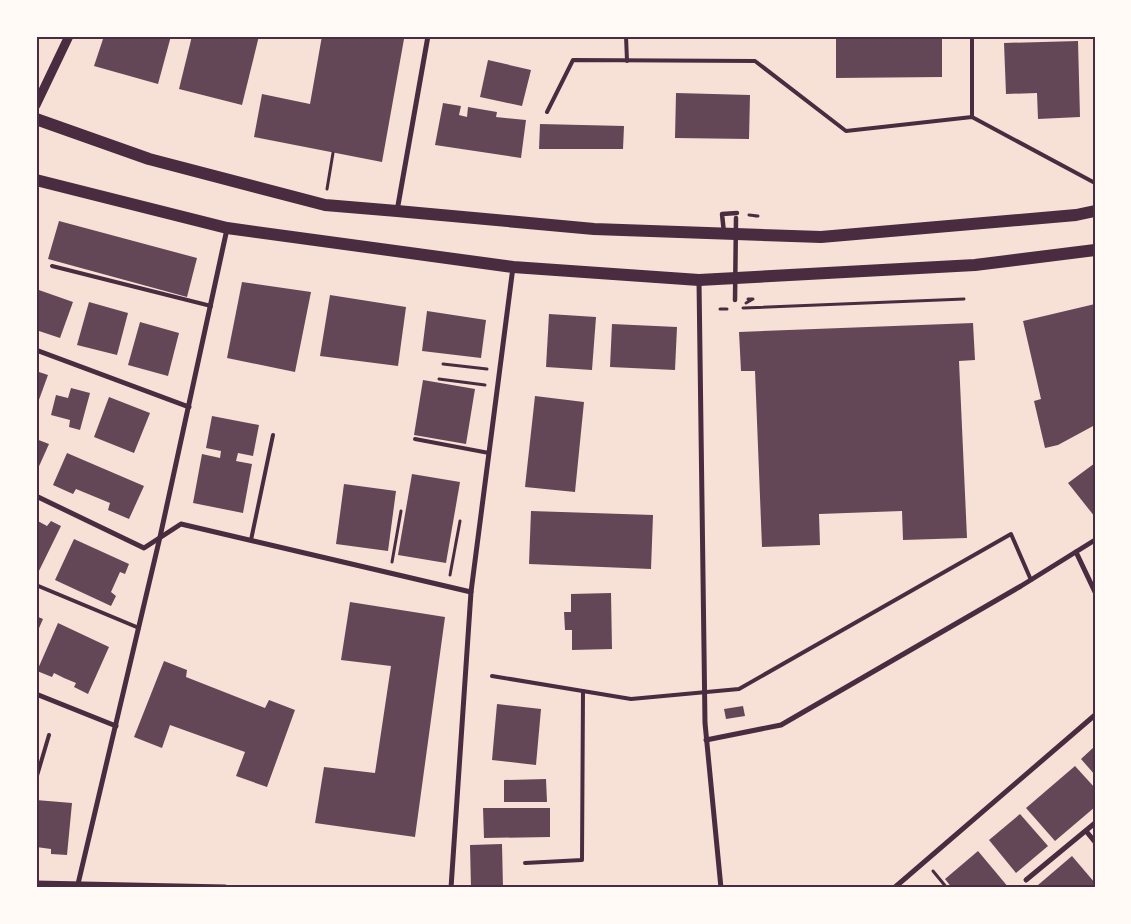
<svg xmlns="http://www.w3.org/2000/svg" width="1131" height="924" viewBox="0 0 1131 924" font-family="'Roboto Condensed',sans-serif">
  <style>
    .building { fill: #644757 }
    .lines { fill: none; stroke-linecap: round; stroke-linejoin: round }
    .path { stroke: #4a2c40; stroke-width: 3 }
    .service { stroke: #4a2c40; stroke-width: 4 }
    .pedestrian { stroke: #4a2c40; stroke-width: 4.5 }
    .minor { stroke: #4a2c40; stroke-width: 5 }
    .tertiary { stroke: #4a2c40; stroke-width: 9 }
    .primary { stroke: #4a2c40; stroke-width: 12 }
    .neatline { fill: none; stroke: #4a2c40; stroke-width: 2 }
  </style>
  <rect width="100%" height="100%" fill="#f7e1d7"/>
  <g class="building">
    <path d="M 104,36 L 171,36 L 158,84 L 94,66 Z"/>
    <path d="M 192,36 L 259,36 L 242,105 L 179,89 Z"/>
    <path d="M 322,36 L 389,36 L 404,39 L 382,162 L 254,137 L 262,94 L 310,104 Z"/>
    <path d="M 942,38 L 942,77 L 836,78 L 836,39 Z"/>
    <path d="M 1078,41 L 1080,117 L 1038,119 L 1037,93 L 1006,94 L 1004,43 Z"/>
    <path d="M 488,60 L 531,70 L 522,106 L 480,97 Z"/>
    <path d="M 676,93 L 750,95 L 749,139 L 675,138 Z"/>
    <path d="M 443,103 L 461,106 L 459,115 L 467,117 L 468,107 L 497,112 L 496,117 L 526,120 L 521,158 L 435,145 Z"/>
    <path d="M 540,124 L 624,126 L 623,149 L 539,149 Z"/>
    <path d="M 59,221 L 197,258 L 187,297 L 48,259 Z"/>
    <path d="M 242,282 L 311,292 L 295,372 L 227,358 Z"/>
    <path d="M 36,289 L 73,302 L 60,338 L 36,330 Z"/>
    <path d="M 330,295 L 406,307 L 398,366 L 320,356 Z"/>
    <path d="M 89,302 L 128,313 L 117,355 L 77,345 Z"/>
    <path d="M 1095,304 L 1095,425 L 1058,445 L 1045,448 L 1034,401 L 1041,399 L 1023,321 Z"/>
    <path d="M 427,311 L 486,320 L 481,358 L 422,351 Z"/>
    <path d="M 549,314 L 596,317 L 592,370 L 546,367 Z"/>
    <path d="M 140,322 L 179,333 L 168,376 L 128,365 Z"/>
    <path d="M 973,323 L 975,360 L 959,361 L 967,538 L 903,540 L 902,511 L 819,514 L 820,545 L 762,547 L 755,371 L 741,371 L 739,332 Z"/>
    <path d="M 612,324 L 677,327 L 675,370 L 610,367 Z"/>
    <path d="M 36,371 L 48,375 L 36,408 Z"/>
    <path d="M 423,380 L 475,389 L 466,444 L 414,435 Z"/>
    <path d="M 71,388 L 90,393 L 80,430 L 69,427 L 70,420 L 51,415 L 56,395 L 68,398 Z"/>
    <path d="M 535,396 L 584,402 L 575,492 L 525,487 Z"/>
    <path d="M 109,397 L 150,413 L 134,453 L 94,437 Z"/>
    <path d="M 212,416 L 259,425 L 253,456 L 238,453 L 236,461 L 252,464 L 243,513 L 193,503 L 202,454 L 220,458 L 221,451 L 206,448 Z"/>
    <path d="M 36,439 L 49,444 L 36,473 Z"/>
    <path d="M 67,453 L 144,486 L 129,519 L 108,510 L 110,503 L 76,489 L 73,494 L 53,485 Z"/>
    <path d="M 1095,463 L 1095,517 L 1068,483 Z"/>
    <path d="M 412,474 L 460,482 L 446,563 L 398,555 Z"/>
    <path d="M 344,484 L 396,491 L 388,551 L 336,544 Z"/>
    <path d="M 531,511 L 653,515 L 651,569 L 529,564 Z"/>
    <path d="M 36,520 L 47,526 L 51,521 L 61,526 L 36,577 Z"/>
    <path d="M 74,539 L 129,564 L 125,574 L 120,572 L 111,592 L 116,596 L 111,606 L 55,580 Z"/>
    <path d="M 611,593 L 612,649 L 572,650 L 572,630 L 565,630 L 564,612 L 571,612 L 571,594 Z"/>
    <path d="M 350,602 L 445,617 L 415,837 L 315,823 L 324,767 L 375,773 L 391,666 L 341,660 Z"/>
    <path d="M 36,616 L 43,619 L 36,635 Z"/>
    <path d="M 58,623 L 109,647 L 88,694 L 74,687 L 76,683 L 64,678 L 54,673 L 52,677 L 37,671 Z"/>
    <path d="M 164,661 L 187,670 L 186,677 L 265,708 L 269,700 L 295,710 L 267,787 L 236,776 L 245,752 L 170,725 L 162,748 L 134,737 Z"/>
    <path d="M 497,704 L 541,709 L 536,765 L 492,760 Z"/>
    <path d="M 743,706 L 745,716 L 726,719 L 724,709 Z"/>
    <path d="M 1095,746 L 1095,775 L 1081,759 Z"/>
    <path d="M 1075,766 L 1095,788 L 1095,807 L 1055,841 L 1026,808 Z"/>
    <path d="M 546,779 L 547,802 L 504,802 L 504,780 Z"/>
    <path d="M 36,800 L 72,803 L 67,855 L 51,854 L 51,849 L 36,847 Z"/>
    <path d="M 483,808 L 550,808 L 550,837 L 484,838 Z"/>
    <path d="M 1020,814 L 1048,846 L 1016,873 L 989,840 Z"/>
    <path d="M 502,844 L 503,888 L 471,888 L 470,845 Z"/>
    <path d="M 978,851 L 1009,888 L 952,888 L 945,879 Z"/>
    <path d="M 1072,856 L 1095,883 L 1095,888 L 1041,888 L 1038,885 Z"/>
  </g>
  <g class="lines">
    <g class="path">
      <path d="M 327,189 L 333,153"/>
      <path d="M 749,215 L 758,216 L 755,216"/>
      <path d="M 746,303 L 753,299 L 748,299"/>
      <path d="M 743,308 L 964,299"/>
      <path d="M 720,309 L 727,309"/>
      <path d="M 443,364 L 487,369"/>
      <path d="M 439,379 L 485,385"/>
      <path d="M 392,562 L 401,511"/>
      <path d="M 450,575 L 460,521"/>
      <path d="M 933,871 L 947,888"/>
    </g>
    <g class="service">
      <path d="M 626,36 L 627,61"/>
      <path d="M 547,112 L 573,60 L 755,61 L 846,131 L 972,117 L 1095,183"/>
      <path d="M 972,117 L 972,36"/>
      <path d="M 52,266 L 211,306"/>
      <path d="M 415,439 L 489,453"/>
      <path d="M 251,540 L 273,435"/>
      <path d="M 36,585 L 139,628"/>
      <path d="M 492,676 L 631,699 L 739,689 L 1011,534 L 1031,580"/>
      <path d="M 36,779 L 49,735"/>
      <path d="M 525,863 L 582,860 L 583,691"/>
    </g>
    <g class="pedestrian">
      <path d="M 724,233 L 722,214 L 737,213"/>
      <path d="M 735,300 L 736,218"/>
    </g>
    <g class="minor">
      <path d="M 397,211 L 428,36"/>
      <path d="M 699,281 L 705,723 L 721,888"/>
      <path d="M 36,350 L 189,407"/>
      <path d="M 36,496 L 144,548 L 181,524 L 471,592"/>
      <path d="M 1076,552 L 1095,592"/>
      <path d="M 36,694 L 116,726"/>
      <path d="M 706,740 L 781,725 L 1021,586 L 1095,540"/>
      <path d="M 1086,831 L 1095,842"/>
      <path d="M 1026,880 L 1095,823"/>
      <path d="M 36,883 L 225,887"/>
      <path d="M 78,884 L 160,537 L 227,229"/>
      <path d="M 225,888 L 273,888"/>
      <path d="M 451,888 L 471,592 L 513,267"/>
      <path d="M 894,888 L 1095,715"/>
    </g>
    <path class="tertiary" d="M 36,105 L 69,36"/>
    <g class="primary">
      <path d="M 36,119 L 149,159 L 325,205 L 397,211 L 594,229 L 821,237 L 1076,215 L 1095,211"/>
      <path d="M 36,180 L 227,228 L 513,267 L 699,280 L 975,265 L 1095,250"/>
    </g>
  </g>
  <rect width="1131" height="924" fill="none" stroke="#fffaf5" stroke-width="75"/>
  <rect x="38" y="38" width="1056" height="848" class="neatline"/>
</svg>
